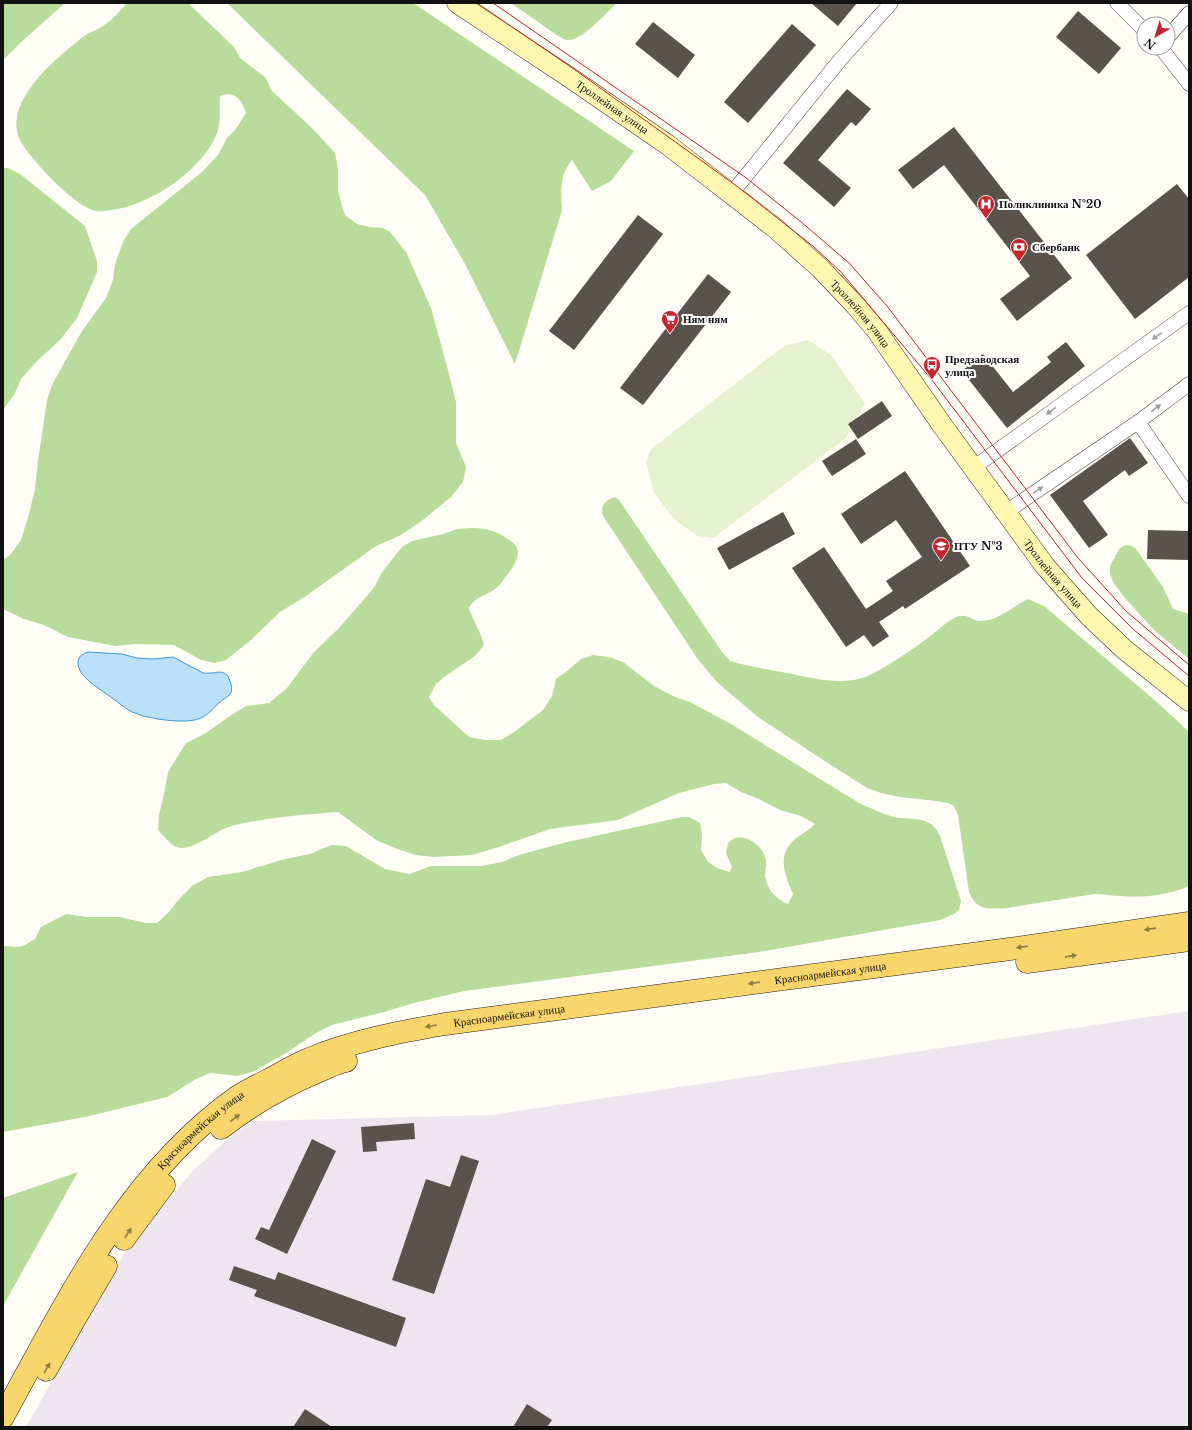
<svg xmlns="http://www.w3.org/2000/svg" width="1192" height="1430" viewBox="0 0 1192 1430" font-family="'Libre Baskerville',serif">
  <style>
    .industrial { fill: #eee6ef }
    .forest { fill: #b9dc9c }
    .pitch { fill: #e6f2cf }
    .water { fill: #b9e0f7; stroke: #3f96cf }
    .building { fill: #5a524d }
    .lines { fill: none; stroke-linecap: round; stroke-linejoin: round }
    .street-casing { stroke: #444; stroke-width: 15 }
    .secondary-casing { stroke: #333; stroke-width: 21 }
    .primary-casing { stroke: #222; stroke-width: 23 }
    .street { stroke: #fff; stroke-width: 14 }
    .secondary { stroke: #fff6b0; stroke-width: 20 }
    .primary { stroke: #f9d66b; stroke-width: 22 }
    .tram { stroke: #c4262e; stroke-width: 1 }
    .oneway { fill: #a0a0a0 }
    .oneway2 { fill: #917d42 }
    .labels { text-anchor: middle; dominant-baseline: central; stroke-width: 4; stroke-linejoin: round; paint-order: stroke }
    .street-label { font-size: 11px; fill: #111; stroke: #fff }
    .poi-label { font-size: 11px; font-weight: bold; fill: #111; stroke: #fff; text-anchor: start }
  </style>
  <rect width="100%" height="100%" fill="#fffdf5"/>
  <path class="industrial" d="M 1189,1011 L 1189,1427 L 26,1427 L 128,1247 L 192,1172 L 230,1137 L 253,1121 L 492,1115 Z"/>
  <g class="forest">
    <path d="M 3,3 L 65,3 L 18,45 L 3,60 Z"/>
    <path d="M 127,3 L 188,3 L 234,47 L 240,58 L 266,78 L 271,90 L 312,128 L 335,153 L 338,169 L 338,190 L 341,203 L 345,215 L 357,224 L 370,227 L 383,228 L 390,232 L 406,252 L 431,308 L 449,374 L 456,402 L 456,443 L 466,467 L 463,482 L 451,497 L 419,523 L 399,536 L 376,546 L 306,596 L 280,612 L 251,640 L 226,660 L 215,663 L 201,660 L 174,645 L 136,644 L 115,646 L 68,637 L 44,625 L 24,619 L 3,609 L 3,560 L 11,554 L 21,540 L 29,514 L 35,489 L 38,461 L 47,400 L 53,383 L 82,331 L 106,298 L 113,280 L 115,265 L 119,253 L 124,240 L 131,229 L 202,172 L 218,155 L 227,138 L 236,129 L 246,113 C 242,100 235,90 220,96 C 219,106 221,121 218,130 C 206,168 150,206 111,210 C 106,211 101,212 96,211 C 76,208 29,158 20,140 C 14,129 16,112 22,102 C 35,75 61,55 84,36 C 90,32 97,30 103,26 C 112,20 119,12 127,3 Z"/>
    <path d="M 227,3 L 413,3 L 634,151 L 611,181 L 592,191 L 572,160 C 559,176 561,190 562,210 L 515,364 L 464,262 L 425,195 Z"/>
    <path d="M 511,3 L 617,3 C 606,13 581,42 567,40 C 564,40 561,37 558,36 Z"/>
    <path d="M 3,168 L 8,168 L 20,174 L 85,226 L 97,261 L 97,272 L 77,318 L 60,340 L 37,361 L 21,379 L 14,395 L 3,410 Z"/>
    <path d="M 615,497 L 619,500 L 722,652 L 730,661 L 737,663 C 753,667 770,670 787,673 C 816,679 849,688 876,672 C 894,662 913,649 929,637 C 937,631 945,623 954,618 C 967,611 972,622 982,621 C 1000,620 1013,606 1028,599 L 1044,606 L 1151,697 L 1181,724 L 1189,733 L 1189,886 C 1169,895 1143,898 1122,896 C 1112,896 1103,894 1094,894 L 1007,908 C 988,909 977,911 969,892 L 958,815 L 954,806 L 948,803 L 936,801 L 900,797 L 881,793 L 867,788 L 834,767 L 758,717 L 718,683 L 699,661 L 603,516 C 600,506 605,500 615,497 Z"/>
    <path d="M 472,528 C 489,528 499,532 512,542 C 526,552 512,569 504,579 C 502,582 499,586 496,588 C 487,596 475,596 469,608 C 473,621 481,632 484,645 L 475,656 L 444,677 L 436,684 L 429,697 L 434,705 L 469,737 L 485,740 L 501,740 L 514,732 L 543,710 L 552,696 L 556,679 L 567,671 L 581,659 L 593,655 L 609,657 L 623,662 L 654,686 L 675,697 L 690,702 L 731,724 L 859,803 C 871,808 882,814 894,817 C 914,821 930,814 940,836 L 961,901 L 959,910 L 954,914 L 940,920 L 759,952 L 464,991 L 414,1003 L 384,1012 L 332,1025 L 316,1033 L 283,1055 L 252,1072 L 237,1076 L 210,1073 L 196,1079 L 167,1097 L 85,1117 L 3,1132 L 3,946 L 18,947 L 25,945 L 35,939 L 41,927 L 66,914 L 87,917 L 120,917 L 146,923 L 157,923 L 168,913 L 179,899 L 192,886 L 208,877 L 242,872 L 285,859 L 310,854 L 331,845 L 346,846 L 385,869 L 409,874 L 431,866 L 481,866 L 502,862 L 522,854 L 563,843 L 682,817 L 689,817 L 700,823 L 702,835 L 701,850 L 708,862 L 717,868 L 730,872 L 732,867 L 726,853 L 728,843 C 730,841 734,838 736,838 C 749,835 764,848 766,860 C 767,865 765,871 765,876 C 767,890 776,899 788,904 L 793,894 C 785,875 776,855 795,839 C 801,834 809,830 815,824 L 801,816 L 780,810 L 759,799 L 741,792 L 726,783 L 714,784 L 679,793 L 618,820 L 550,829 L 499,847 L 472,855 L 433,857 L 416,855 L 397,849 L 376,840 L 338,812 C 303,815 266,817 232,826 C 215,830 200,847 181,848 C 172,848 164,836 158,830 L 159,815 L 164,794 L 168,772 L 186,743 L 204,734 L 233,714 L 246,706 L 269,703 L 287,688 L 314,652 L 338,629 L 367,596 L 375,586 L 382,572 L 402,547 L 412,541 L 443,534 L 457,529 Z"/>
    <path d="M 1126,545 L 1132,546 L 1136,549 L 1163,587 L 1173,609 L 1189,614 L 1189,659 L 1154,630 L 1125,598 L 1113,582 L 1110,574 L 1110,566 L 1118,551 L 1121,547 Z"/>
    <path d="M 78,1172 L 3,1306 L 3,1198 Z"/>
  </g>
  <path class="pitch" d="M 808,340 L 831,355 L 865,403 L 846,438 L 713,538 L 697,536 L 673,518 L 654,493 L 646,462 L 651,449 L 784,346 Z"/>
  <path class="water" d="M 88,652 L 122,654 L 137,658 L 153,659 L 173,657 L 203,673 C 215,675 225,666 230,681 C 232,686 232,689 231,693 C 228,697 223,699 219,703 C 212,709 208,716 198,719 C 185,724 148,719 135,713 C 126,710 120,703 112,698 C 102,690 77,677 78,662 C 78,656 83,654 88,652 Z"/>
  <g class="building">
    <path d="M 811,3 L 857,3 L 838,26 Z"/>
    <path d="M 1078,11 L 1121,48 L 1099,74 L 1056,37 Z"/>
    <path d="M 653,22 L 695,55 L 678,78 L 635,44 Z"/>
    <path d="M 792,24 L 816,45 L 748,123 L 724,102 Z"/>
    <path d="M 847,89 L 871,109 L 856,126 L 851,122 L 818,160 L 851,188 L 834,207 L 783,163 Z"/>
    <path d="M 954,127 L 1072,278 L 1017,321 L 1000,299 L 1030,276 L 944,165 L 913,189 L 898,170 Z"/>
    <path d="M 1177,184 L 1189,199 L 1189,277 L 1135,319 L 1086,255 Z"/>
    <path d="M 638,215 L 663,234 L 574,350 L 549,331 Z"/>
    <path d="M 708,274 L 731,292 L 643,405 L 620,388 Z"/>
    <path d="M 1066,342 L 1085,366 L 1007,428 L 962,371 L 983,354 L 1013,392 L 1051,362 L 1047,357 Z"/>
    <path d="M 882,401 L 892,416 L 858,439 L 848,424 Z"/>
    <path d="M 1130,438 L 1148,463 L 1129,476 L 1125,470 L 1083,501 L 1108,535 L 1089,548 L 1050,495 Z"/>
    <path d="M 856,439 L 866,454 L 832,476 L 822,461 Z"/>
    <path d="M 905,471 L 970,566 L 905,609 L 903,606 L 879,622 L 889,636 L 873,647 L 864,635 L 846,647 L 792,568 L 824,547 L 866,609 L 893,591 L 886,581 L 922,557 L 896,520 L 861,544 L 841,514 Z"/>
    <path d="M 783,512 L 795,534 L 729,570 L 717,548 Z"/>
    <path d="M 1148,530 L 1189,531 L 1189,560 L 1147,559 Z"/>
    <path d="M 414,1123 L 415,1139 L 376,1142 L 377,1151 L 363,1152 L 361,1127 Z"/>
    <path d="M 312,1139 L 336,1151 L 287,1254 L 255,1239 L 261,1227 L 269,1230 Z"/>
    <path d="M 461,1155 L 479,1161 L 434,1294 L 392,1280 L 426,1179 L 450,1187 Z"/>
    <path d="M 234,1266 L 275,1280 L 278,1272 L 406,1318 L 396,1347 L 254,1296 L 257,1290 L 229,1280 Z"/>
    <path d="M 527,1404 L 552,1420 L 547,1427 L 513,1427 Z"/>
    <path d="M 305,1409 L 332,1427 L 293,1427 Z"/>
  </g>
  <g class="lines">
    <defs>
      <g id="street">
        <path d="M 1117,3 L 1144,30"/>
        <path d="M 1168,37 L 1189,13"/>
        <path d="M 1161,48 L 1189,84"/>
        <path d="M 732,193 L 840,60 L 891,3"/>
        <path d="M 1138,422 L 1189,496"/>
        <path d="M 973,468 L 1189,313"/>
        <path d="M 1006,512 L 1138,422 L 1189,384"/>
      </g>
      <g id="secondary">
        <path id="s1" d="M 457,3 L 566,75 L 668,145 L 775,228 L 820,268 L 855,305 L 877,331 L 942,425 L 1045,566 L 1089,616 L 1125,650 L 1189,701"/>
      </g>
      <g id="primary">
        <path d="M 1027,962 L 1189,940"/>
        <path d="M 221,1128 C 251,1105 282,1087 317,1072 C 327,1068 336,1063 346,1061"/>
        <path d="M 124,1239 L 164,1185"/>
        <path d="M 46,1370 L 73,1322 L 106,1266"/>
        <path id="s2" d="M 3,1417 C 66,1302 127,1175 237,1097 C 247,1090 259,1085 270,1079 C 283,1073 295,1064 309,1059 C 352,1041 399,1032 445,1024 L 1010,949 L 1189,923"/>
      </g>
    </defs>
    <use href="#street" class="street-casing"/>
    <use href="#secondary" class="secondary-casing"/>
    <use href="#primary" class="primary-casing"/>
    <use href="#street" class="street"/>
    <use href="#secondary" class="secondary"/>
    <use href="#primary" class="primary"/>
    <g class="tram">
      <path d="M 477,3 L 571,67 L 738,187 L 814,247 L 841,272 L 932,380 L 1082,578 L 1133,629 L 1189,676"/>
      <path d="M 493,3 L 745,177 L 800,221 L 849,263 L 887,306 L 1078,558 L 1126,611 L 1189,665"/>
    </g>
  </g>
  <defs><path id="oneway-solid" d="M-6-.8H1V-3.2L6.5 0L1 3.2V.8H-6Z"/></defs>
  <g class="oneway">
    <use href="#oneway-solid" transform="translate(1157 336) rotate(145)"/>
    <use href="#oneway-solid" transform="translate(1156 408) rotate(-36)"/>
    <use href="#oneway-solid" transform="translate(1051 411) rotate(144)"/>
    <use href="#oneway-solid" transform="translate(1038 490) rotate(-34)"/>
  </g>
  <g class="oneway2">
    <use href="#oneway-solid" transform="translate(1150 929) rotate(172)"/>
    <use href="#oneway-solid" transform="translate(1022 947) rotate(172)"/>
    <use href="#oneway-solid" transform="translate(1071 956) rotate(-8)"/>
    <use href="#oneway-solid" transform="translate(754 983) rotate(172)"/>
    <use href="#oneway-solid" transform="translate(431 1026) rotate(170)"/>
    <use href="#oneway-solid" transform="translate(235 1118) rotate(-37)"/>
    <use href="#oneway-solid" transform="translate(128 1233) rotate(-56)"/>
    <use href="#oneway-solid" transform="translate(47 1368) rotate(-61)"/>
  </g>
  <defs>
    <symbol id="hospital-pin" viewBox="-11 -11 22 30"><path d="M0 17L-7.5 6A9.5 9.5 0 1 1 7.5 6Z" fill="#c4262e" stroke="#fff"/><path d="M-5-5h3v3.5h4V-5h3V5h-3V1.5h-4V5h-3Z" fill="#fff"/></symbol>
    <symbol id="bank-pin" viewBox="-11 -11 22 30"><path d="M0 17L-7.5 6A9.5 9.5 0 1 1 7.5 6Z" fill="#c4262e" stroke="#fff"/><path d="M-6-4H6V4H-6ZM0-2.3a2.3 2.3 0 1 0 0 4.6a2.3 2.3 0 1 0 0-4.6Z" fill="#fff"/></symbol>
    <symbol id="supermarket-pin" viewBox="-11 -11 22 30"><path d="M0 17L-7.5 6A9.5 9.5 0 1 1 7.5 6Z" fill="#c4262e" stroke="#fff"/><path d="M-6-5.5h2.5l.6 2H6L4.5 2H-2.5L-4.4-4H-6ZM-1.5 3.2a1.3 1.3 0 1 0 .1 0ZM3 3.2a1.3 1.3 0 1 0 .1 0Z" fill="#fff"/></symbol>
    <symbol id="bus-pin" viewBox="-11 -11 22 30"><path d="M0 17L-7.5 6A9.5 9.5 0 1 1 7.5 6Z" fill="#c4262e" stroke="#fff"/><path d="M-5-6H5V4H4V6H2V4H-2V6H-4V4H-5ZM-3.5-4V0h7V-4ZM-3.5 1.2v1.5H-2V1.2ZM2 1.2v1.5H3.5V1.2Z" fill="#fff"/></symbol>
    <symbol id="university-pin" viewBox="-11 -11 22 30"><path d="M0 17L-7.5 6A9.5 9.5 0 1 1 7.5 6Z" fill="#c4262e" stroke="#fff"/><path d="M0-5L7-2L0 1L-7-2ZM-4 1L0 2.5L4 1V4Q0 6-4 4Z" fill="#fff"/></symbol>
  </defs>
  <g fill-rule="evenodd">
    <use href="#hospital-pin" x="976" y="194" width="20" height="27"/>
    <use href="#bank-pin" x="1009" y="237" width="20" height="27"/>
    <use href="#supermarket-pin" x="660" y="309" width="20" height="27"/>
    <use href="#bus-pin" x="922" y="355" width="20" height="27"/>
    <use href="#university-pin" x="931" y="536" width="20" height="27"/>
  </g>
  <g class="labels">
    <g class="street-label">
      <text stroke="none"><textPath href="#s1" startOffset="187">Троллейная улица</textPath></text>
      <text stroke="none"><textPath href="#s1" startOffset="511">Троллейная улица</textPath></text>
      <text stroke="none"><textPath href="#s1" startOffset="835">Троллейная улица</textPath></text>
      <text stroke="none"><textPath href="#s2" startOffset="1011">Красноармейская улица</textPath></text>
      <text stroke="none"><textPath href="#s2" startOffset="687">Красноармейская улица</textPath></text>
      <text stroke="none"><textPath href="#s2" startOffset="351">Красноармейская улица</textPath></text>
    </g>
    <g class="poi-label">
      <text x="999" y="204">Поликлиника №20</text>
      <text x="1032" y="247">Сбербанк</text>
      <text x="683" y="319">Ням ням</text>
      <text x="945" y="359">Предзаводская<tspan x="945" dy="13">улица</tspan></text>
      <text x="954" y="546">ПТУ №3</text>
    </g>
  </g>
  <rect width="1192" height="1430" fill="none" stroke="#111111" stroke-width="8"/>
  <g transform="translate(1156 36) rotate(218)"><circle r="19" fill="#ffffff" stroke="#a0a0a0"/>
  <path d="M0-3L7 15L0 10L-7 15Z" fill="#c4262e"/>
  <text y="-6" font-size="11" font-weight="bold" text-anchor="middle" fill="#111111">N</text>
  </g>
</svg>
